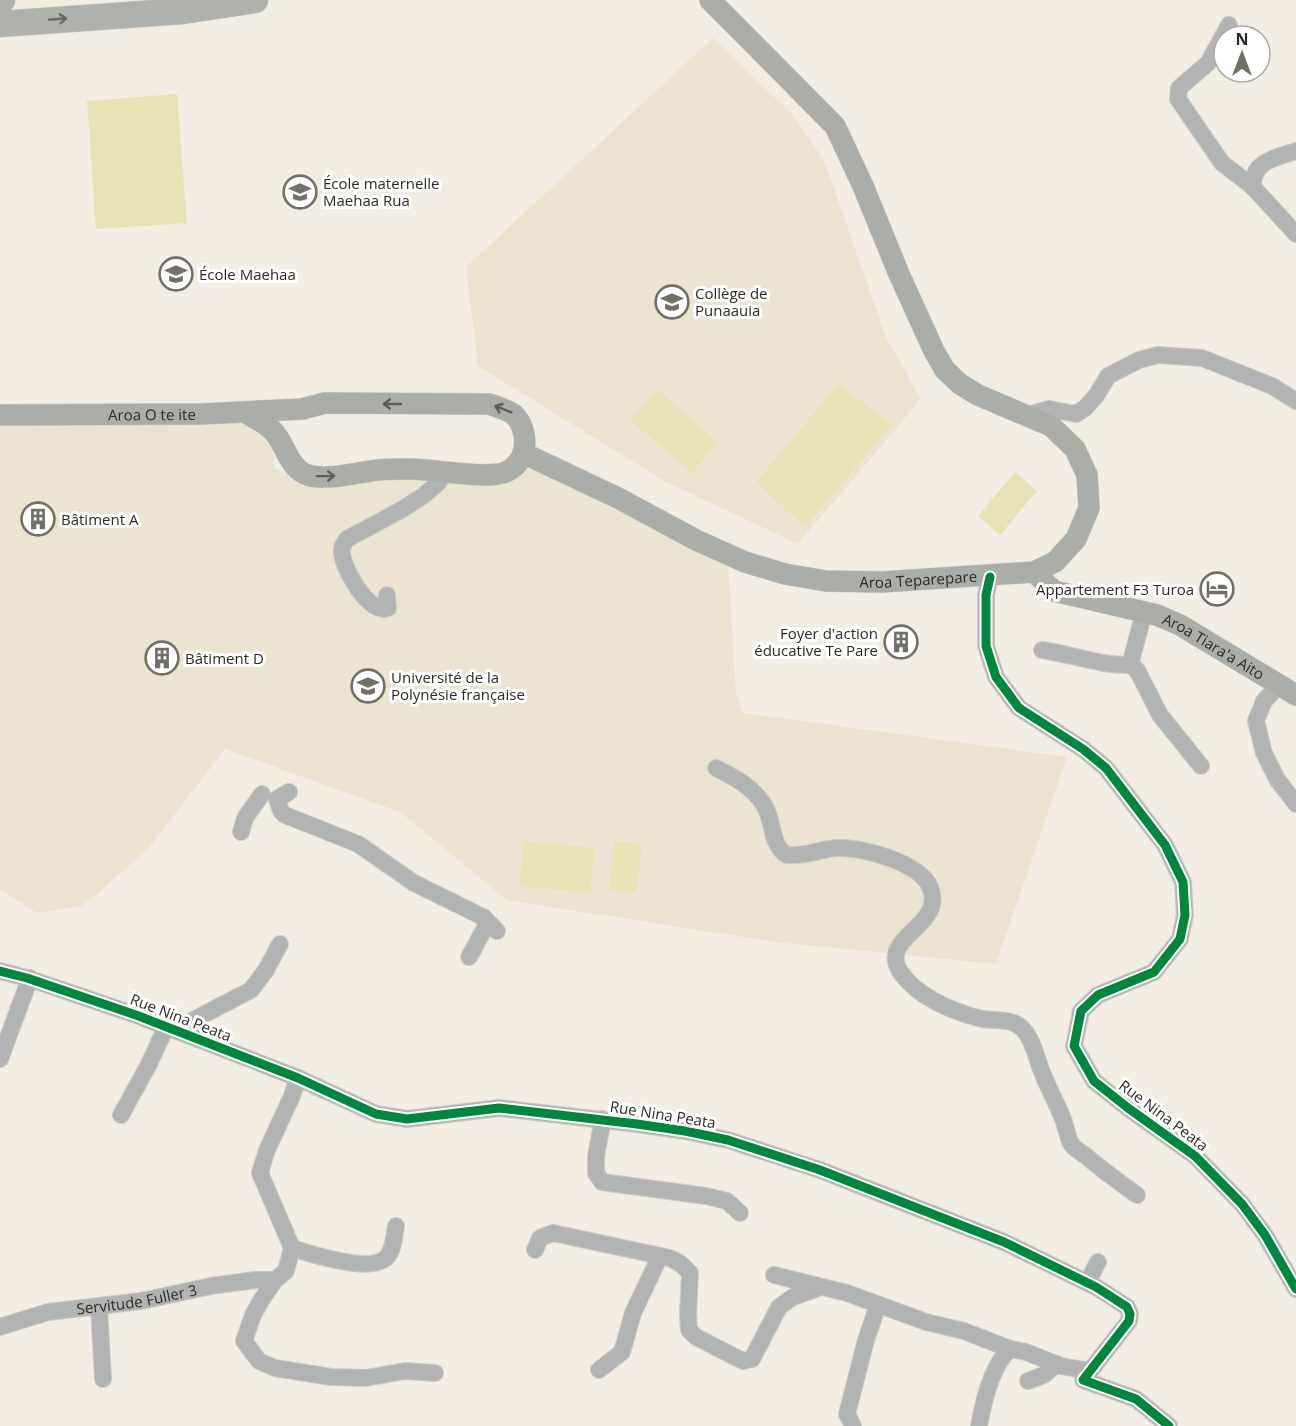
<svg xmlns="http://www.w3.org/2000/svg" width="1296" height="1426" viewBox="0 0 1296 1426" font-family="'Open Sans',sans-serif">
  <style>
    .built { fill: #ebe4d1 }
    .green { fill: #e4e4b7 }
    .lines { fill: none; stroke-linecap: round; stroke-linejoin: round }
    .minor-casing { stroke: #cdcac2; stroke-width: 18 }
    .major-casing { stroke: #cdcac2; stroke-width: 22 }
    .highway-casing { stroke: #cdcac2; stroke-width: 27 }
    .minor { stroke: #b2b4b3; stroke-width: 16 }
    .major { stroke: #aaada8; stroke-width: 21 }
    .highway { stroke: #afb2ac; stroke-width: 26 }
    .cycleway-casing { stroke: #fff; stroke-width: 13 }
    .cycleway { stroke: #00873e; stroke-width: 9 }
    .oneway { stroke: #676760 }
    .oneway2 { stroke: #5e5e58 }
    .labels { text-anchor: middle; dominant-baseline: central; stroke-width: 6; stroke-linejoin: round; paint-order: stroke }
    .poi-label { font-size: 15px; fill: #2c2a22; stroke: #fff; text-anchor: start }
    .street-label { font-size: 15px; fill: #2c2a22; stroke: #fff }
  </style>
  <rect width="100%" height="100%" fill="#f2eee3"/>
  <g class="built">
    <path d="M 713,38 L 792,114 L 824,160 L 886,337 L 921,399 L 798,544 L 666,482 L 478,366 L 466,267 Z"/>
    <path d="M 245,419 L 267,436 L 274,454 L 274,468 L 312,484 L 443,475 L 528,460 L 728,563 L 736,692 L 743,713 L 1067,757 L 996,964 L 775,942 L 507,900 L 400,812 L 225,749 L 148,849 L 97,894 L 81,906 L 37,913 L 0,889 L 0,426 Z"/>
  </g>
  <g class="green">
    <path d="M 177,94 L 187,223 L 96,229 L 87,101 Z"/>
    <path d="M 839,384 L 892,425 L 805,527 L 756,482 Z"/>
    <path d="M 658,390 L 718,442 L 692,473 L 630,420 Z"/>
    <path d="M 1015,472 L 1037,491 L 1000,535 L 978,516 Z"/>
    <path d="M 524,841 L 595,848 L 590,893 L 519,886 Z"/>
    <path d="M 614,841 L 642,844 L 636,893 L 609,890 Z"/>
  </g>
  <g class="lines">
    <defs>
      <g id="minor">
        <path d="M 1229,25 L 1208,63 L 1179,88 L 1178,99 L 1222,163 L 1253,187 L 1296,234"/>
        <path d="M 1253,187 C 1252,161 1275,158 1296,151"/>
        <path d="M 1028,415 L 1049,409 L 1076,414 L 1085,408 L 1096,396 L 1108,376 L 1139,360 L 1158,355 L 1202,358 L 1272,386 L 1296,401"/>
        <path d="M 990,577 L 986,595 L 986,646 L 996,677 L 1019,708 L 1083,749 L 1106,768 L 1165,845 L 1183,882 L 1185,915 L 1180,939 L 1154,972 L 1098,995 L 1081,1011 L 1074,1046 L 1094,1081 L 1128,1108 L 1195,1156 L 1242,1204 L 1265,1235 L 1296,1289"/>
        <path d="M 387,595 L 388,608 C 369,616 339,564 342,548 C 343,544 345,542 347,539 L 401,510 L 423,496 L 439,482 L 439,470"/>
        <path d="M 1144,612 L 1130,665 L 1137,670 L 1160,715 L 1201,766"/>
        <path d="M 1042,650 C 1071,654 1101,666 1130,665"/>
        <path d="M 1279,685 L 1264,701 L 1256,721 L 1264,753 L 1277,779 L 1296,804"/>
        <path d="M 716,768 C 734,777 753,787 764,805 C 774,821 770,845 787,855 C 804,857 820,849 837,848 C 862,847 919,862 930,887 C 947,927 876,936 901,973 C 917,996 951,1011 978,1018 C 992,1022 1010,1017 1022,1028 C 1034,1040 1037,1062 1044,1077 C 1050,1091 1057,1104 1063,1119 C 1066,1126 1067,1138 1072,1145 C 1075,1149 1082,1153 1086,1156 C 1102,1170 1119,1182 1137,1195"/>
        <path d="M 289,792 L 277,799 L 281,811 L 285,815 L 358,844 L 414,883 L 483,917 L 497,931"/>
        <path d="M 241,832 L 245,818 L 262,794"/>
        <path d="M 469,957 L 486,926 L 486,921 L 483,917"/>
        <path d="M 0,971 L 27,978 L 136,1015 L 298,1078 L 376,1114 L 407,1119 L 499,1108 L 637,1124 L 685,1131 L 728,1140 L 820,1170 L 1004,1242 L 1096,1287 L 1127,1307 L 1130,1314 L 1129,1321 L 1083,1380 L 1136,1399 L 1169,1426"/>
        <path d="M 174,1030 L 251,990 L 266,970 L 280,944"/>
        <path d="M 0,1059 L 30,978"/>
        <path d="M 298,1078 L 292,1096 L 267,1150 L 260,1173 L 292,1248 L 286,1271 L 275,1280 L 262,1299 L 253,1315 L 244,1341 L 259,1361 L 275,1368 L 331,1377 L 366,1378 L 405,1371 L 435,1373"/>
        <path d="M 121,1115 L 149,1064 L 166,1027"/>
        <path d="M 603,1119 L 596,1156 L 596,1173 L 602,1182 L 706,1196 L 727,1201 L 740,1213"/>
        <path d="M 292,1248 C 311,1254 372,1274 387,1257 C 394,1249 394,1236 396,1226"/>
        <path d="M 535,1250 L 540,1238 L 553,1233 L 670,1258 L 681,1264 L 690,1273 L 688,1314 L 689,1330 L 696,1337 L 743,1361 L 752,1359 L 779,1307 L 793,1297 L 821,1287"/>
        <path d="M 774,1275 L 847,1293 L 926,1322 L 964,1331 L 1010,1349 L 1026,1352 L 1061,1366 L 1090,1371"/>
        <path d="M 1087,1283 L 1098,1262"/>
        <path d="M 99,1307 L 103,1379"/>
        <path id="s1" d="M 0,1327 L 48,1312 L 141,1301 L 211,1286 L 255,1280 L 275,1280"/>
        <path d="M 599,1370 L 622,1352 L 633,1313 L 660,1256"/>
        <path d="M 1028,1381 L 1044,1375 L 1057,1364"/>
        <path d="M 853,1426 L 847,1414 L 866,1340 L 878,1305"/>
        <path d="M 979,1426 C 983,1403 992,1365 1010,1349"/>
      </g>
      <g id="major">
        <path id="s2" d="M 0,415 L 201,414 L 302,409 L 325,403 L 489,404 C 509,411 519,412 524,434 C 527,450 521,465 506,472 C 489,480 433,469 410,469 C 400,469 389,469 378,470 C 358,472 324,482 305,474 C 288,466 285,443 273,431 C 265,423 255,418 246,413"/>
        <path id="s3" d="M 523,453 L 618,498 L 696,540 L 745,562 L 785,574 L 826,581 L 882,582 L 1034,572 L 1055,562 L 1076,539 L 1089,508 L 1087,475 L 1075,449 L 1051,426 L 978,395 L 960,384 L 945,370 L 934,351 L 899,274 L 863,186 L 835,126 L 710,0"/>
        <path id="s4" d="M 1034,572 L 1054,591 L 1157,615 L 1180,625 L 1296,695"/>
      </g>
      <g id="highway">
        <path d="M 0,0 L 2,0"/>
        <path d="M 0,24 L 183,11 L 255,0"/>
      </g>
    </defs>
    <use href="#minor" class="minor-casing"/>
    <use href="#major" class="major-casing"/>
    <use href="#highway" class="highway-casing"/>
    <use href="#minor" class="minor"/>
    <use href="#major" class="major"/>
    <use href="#highway" class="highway"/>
    <defs>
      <g id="cycleway">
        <path d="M 990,577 L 986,595 L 986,646 L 996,677 L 1019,708 L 1083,749 L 1106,768 L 1165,845 L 1183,882 L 1185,915 L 1180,939 L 1154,972 L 1098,995 L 1081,1011 L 1074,1046 L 1094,1081 L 1128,1108 L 1195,1156 L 1242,1204 L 1265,1235 L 1296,1289"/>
        <path d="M 0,971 L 27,978 L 136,1015 L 298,1078 L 376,1114 L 407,1119 L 499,1108 L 637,1124 L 685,1131 L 728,1140 L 820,1170 L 1004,1242 L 1096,1287 L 1127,1307 L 1130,1314 L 1129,1321 L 1083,1380 L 1136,1399 L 1169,1426"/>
      </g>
    </defs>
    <use href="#cycleway" class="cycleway-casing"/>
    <use href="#cycleway" class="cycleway"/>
  </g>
  <defs><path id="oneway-shaft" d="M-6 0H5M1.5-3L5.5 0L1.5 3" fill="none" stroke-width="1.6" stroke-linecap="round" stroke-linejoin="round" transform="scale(1.5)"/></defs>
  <use class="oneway" href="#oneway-shaft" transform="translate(58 19) rotate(-4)"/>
  <g class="oneway2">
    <use href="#oneway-shaft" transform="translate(392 404) rotate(-180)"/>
    <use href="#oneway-shaft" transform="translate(503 409) rotate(-159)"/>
    <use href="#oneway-shaft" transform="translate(326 476) rotate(-1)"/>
  </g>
  <defs>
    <symbol id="school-ring" viewBox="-11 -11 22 22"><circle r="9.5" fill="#fff" stroke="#716f66" stroke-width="1.5"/><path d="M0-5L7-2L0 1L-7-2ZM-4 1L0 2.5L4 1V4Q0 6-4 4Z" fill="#716f66"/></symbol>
    <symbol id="building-ring" viewBox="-11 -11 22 22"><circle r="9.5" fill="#fff" stroke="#716f66" stroke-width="1.5"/><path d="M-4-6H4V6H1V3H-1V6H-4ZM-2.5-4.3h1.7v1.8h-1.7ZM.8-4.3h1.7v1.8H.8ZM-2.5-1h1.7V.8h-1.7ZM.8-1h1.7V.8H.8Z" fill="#716f66"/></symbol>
    <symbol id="hotel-ring" viewBox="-11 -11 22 22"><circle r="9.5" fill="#fff" stroke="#716f66" stroke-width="1.5"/><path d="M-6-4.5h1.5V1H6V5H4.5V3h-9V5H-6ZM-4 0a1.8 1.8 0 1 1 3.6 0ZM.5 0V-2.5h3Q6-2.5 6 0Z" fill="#716f66"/></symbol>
    <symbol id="university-ring" viewBox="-11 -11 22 22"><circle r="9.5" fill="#fff" stroke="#716f66" stroke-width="1.5"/><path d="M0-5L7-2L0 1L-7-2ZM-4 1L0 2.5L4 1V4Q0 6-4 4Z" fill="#716f66"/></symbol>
  </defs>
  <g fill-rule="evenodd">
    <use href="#school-ring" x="281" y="173" width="38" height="38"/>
    <use href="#school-ring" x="157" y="255" width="38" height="38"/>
    <use href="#school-ring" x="653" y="283" width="38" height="38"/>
    <use href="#building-ring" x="19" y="500" width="38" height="38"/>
    <use href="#hotel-ring" x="1198" y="570" width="38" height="38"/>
    <use href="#building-ring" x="882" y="623" width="38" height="38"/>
    <use href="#building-ring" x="143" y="639" width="38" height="38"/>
    <use href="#university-ring" x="349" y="667" width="38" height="38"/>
  </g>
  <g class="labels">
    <g class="poi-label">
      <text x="323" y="183">École maternelle<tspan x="323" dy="17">Maehaa Rua</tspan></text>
      <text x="199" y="274">École Maehaa</text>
      <text x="695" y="293">Collège de<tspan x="695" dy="17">Punaauia</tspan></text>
      <text x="61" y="519">Bâtiment A</text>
      <text x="1194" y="589" text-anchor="end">Appartement F3 Turoa</text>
      <text x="878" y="633" text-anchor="end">Foyer d'action<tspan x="878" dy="17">éducative Te Pare</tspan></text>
      <text x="185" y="658">Bâtiment D</text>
      <text x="391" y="677">Université de la<tspan x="391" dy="17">Polynésie française</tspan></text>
    </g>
    <g class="street-label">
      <text stroke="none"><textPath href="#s2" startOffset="152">Aroa O te ite</textPath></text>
      <text stroke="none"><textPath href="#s3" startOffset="423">Aroa Teparepare</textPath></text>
      <text stroke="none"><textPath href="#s4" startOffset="198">Aroa Tiara'a Aito</textPath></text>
      <text transform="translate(181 1017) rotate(21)">Rue Nina Peata</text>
      <text transform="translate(663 1114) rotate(9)">Rue Nina Peata</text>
      <text transform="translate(1164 1115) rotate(37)">Rue Nina Peata</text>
      <text stroke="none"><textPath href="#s1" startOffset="140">Servitude Fuller 3</textPath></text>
    </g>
  </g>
  <g transform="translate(1242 54)"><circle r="28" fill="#ffffff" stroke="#abaaa7" stroke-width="1.5"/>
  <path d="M0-4.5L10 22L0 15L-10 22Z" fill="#716f66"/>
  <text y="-9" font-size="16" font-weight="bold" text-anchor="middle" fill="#2c2a22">N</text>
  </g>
</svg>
